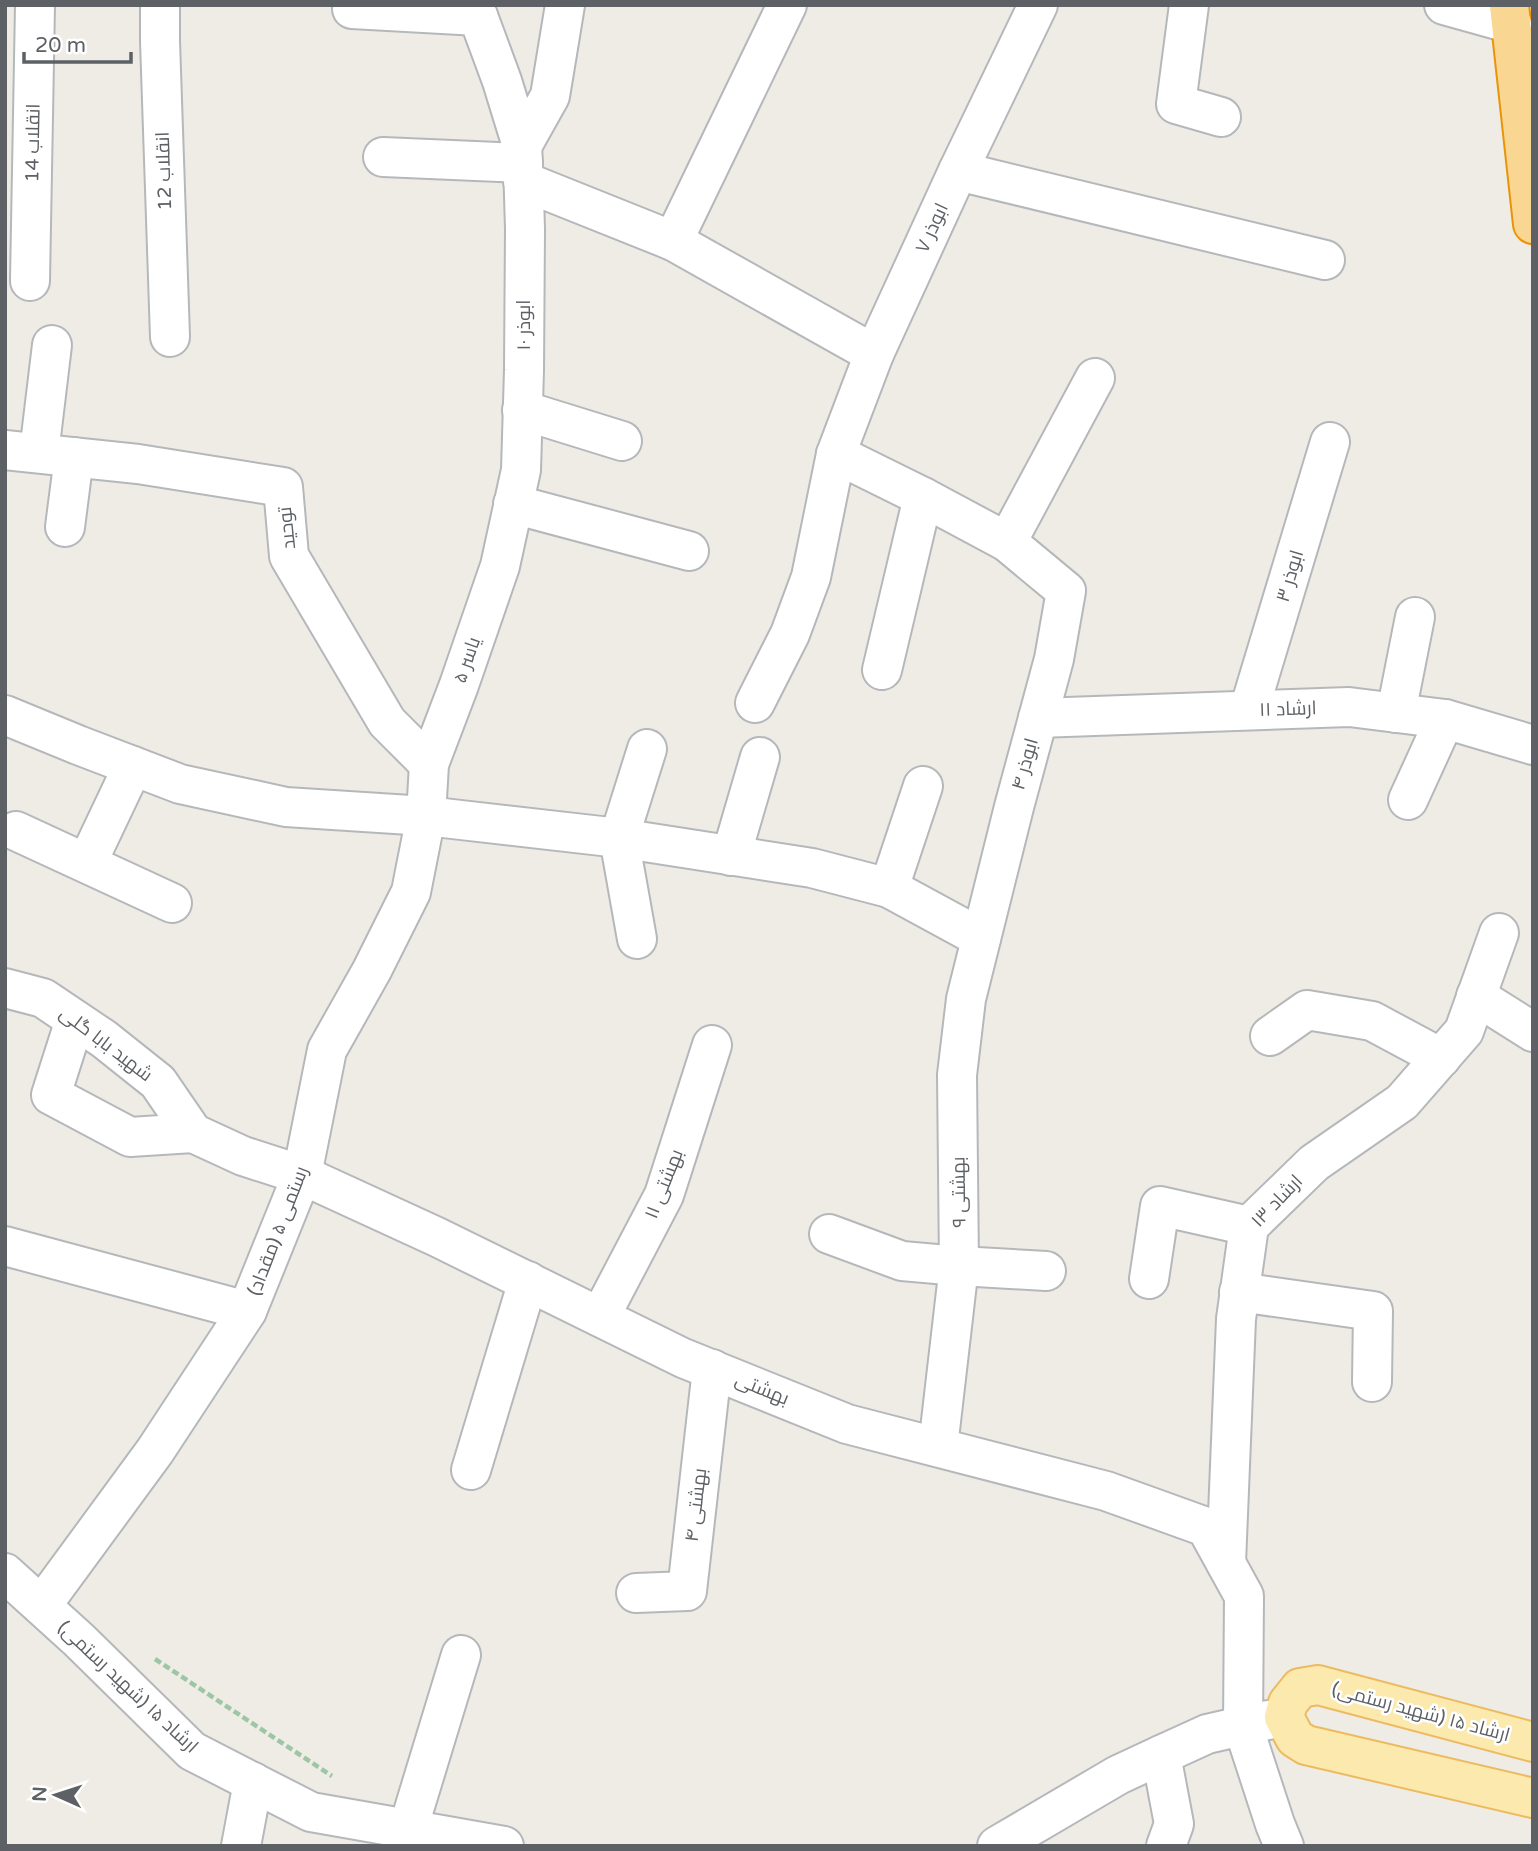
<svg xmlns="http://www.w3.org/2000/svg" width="1538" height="1851" viewBox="0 0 1538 1851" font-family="'Varela Round',Cairo,sans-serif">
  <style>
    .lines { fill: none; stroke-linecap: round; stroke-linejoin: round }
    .minor-casing { stroke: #b5b8bb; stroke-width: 42 }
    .major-casing { stroke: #ecbb61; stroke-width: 42 }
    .highway-casing { stroke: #ea9309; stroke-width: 42 }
    .path { stroke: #9cc6a5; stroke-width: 4.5; stroke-dasharray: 7 3.5; stroke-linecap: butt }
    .minor { stroke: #fff; stroke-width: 38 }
    .major { stroke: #fce9ad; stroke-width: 38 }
    .highway { stroke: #f9d792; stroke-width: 38 }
    .labels { text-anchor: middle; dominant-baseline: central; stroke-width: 5; stroke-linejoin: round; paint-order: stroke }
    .street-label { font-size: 19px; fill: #5d6165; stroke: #fff }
  </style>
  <rect width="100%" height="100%" fill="#efece5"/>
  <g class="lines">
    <defs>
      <g id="minor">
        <path d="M 160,5 L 160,41 L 170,337"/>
        <path d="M 1189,5 L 1176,104 L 1221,117"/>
        <path d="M 1444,5 L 1512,24"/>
        <path d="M 352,9 L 478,16"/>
        <path d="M 522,146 L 550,96 L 565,5"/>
        <path d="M 383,157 L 523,163"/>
        <path d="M 958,171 L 1325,260"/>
        <path d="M 523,181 L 673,241 L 874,354"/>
        <path d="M 673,241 L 787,5"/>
        <path d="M 30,281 L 35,5"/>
        <path d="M 522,410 L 622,441"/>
        <path d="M 5,450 L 138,464 L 283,487 L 289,556 L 387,722 L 429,764"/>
        <path d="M 39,453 L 52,345"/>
        <path d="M 836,454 L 923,497 L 1007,542 L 1066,591 L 1054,659 L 1014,807 L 966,999 L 957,1075 L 959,1266 L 938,1447"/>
        <path d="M 513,504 L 689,551"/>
        <path d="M 65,527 L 74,457"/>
        <path d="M 1007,542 L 1095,378"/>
        <path d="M 882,670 L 923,497"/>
        <path d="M 755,703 L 790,634 L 811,577 L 836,454 L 874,354 L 958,171 L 1038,5"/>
        <path d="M 1249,710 L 1330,442"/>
        <path d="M 1396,713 L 1415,617"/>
        <path d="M 5,715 L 78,745 L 180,784 L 286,807 L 426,816 L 619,838 L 812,868 L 889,888 L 981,938"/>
        <path d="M 1038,718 L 1349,707 L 1445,719 L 1533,745"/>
        <path d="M 1408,800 L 1445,719"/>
        <path d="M 16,831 L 172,903"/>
        <path d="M 731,856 L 760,757"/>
        <path d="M 87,863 L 133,766"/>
        <path d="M 889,888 L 923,786"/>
        <path d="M 637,939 L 619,838 L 647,749"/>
        <path d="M 5,988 L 43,998 L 104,1039 L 158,1082 L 193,1133 L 243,1156 L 302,1175 L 437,1237 L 683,1358 L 847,1424 L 1106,1491 L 1206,1527 L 1244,1596 L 1243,1726 L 1275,1824 L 1284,1846"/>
        <path d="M 1476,996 L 1533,1032"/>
        <path d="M 75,1020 L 51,1095 L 130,1137 L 193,1133"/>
        <path d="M 1270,1036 L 1307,1010 L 1372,1021 L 1441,1058"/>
        <path d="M 829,1234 L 902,1261 L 959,1266 L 1046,1271"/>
        <path d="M 5,1246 L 247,1311"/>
        <path d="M 1149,1279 L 1160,1206 L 1249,1226"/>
        <path d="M 1239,1292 L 1373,1311 L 1372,1382"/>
        <path d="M 600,1317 L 664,1195 L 712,1045"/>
        <path d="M 471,1470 L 528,1281"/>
        <path d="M 1226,1563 L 1236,1319 L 1249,1226 L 1314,1163 L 1402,1102 L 1464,1031 L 1499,933"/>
        <path d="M 5,1573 L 79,1640 L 192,1751 L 311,1812 L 504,1846"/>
        <path d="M 636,1593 L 687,1591 L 712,1369"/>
        <path d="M 42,1605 L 155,1451 L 247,1311 L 302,1175 L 327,1050 L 372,970 L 411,892 L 426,816 L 429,764 L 459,685 L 500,566 L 521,470 L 524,370 L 525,229 L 523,163 L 522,146 L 502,81 L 478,16 L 472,5"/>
        <path d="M 1161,1755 L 1174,1824 L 1166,1846"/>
        <path d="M 408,1829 L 461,1655"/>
        <path d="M 241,1846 L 253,1782"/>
        <path d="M 997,1846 L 1118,1775 L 1161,1755 L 1207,1734 L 1268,1720"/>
      </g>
      <path id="major" d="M 1533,1742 L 1318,1685 L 1300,1688 L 1288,1703 L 1284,1717 L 1295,1738 L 1306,1745 L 1533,1798"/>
      <path id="highway" d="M 1509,5 L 1533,224"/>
    </defs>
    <use href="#minor" class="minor-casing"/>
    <use href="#major" class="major-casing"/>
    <use href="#highway" class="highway-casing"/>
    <path class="path" d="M 155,1659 L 332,1776"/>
    <use href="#minor" class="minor"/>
    <use href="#major" class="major"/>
    <use href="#highway" class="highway"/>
  </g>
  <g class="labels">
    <g class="street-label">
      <text transform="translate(33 143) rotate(-89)">انقلاب 14</text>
      <text transform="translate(164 171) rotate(-92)">انقلاب 12</text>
      <text transform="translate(932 228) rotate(-65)">ابوذر ۷</text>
      <text transform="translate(524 325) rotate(-90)">ابوذر ۱۰</text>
      <text transform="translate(287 528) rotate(-96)">توحید</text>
      <text transform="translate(1290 576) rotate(-73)">ابوذر ۳</text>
      <text transform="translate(467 660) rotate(-71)">یاسر ۵</text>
      <text transform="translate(1288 709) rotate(-2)">ارشاد ۱۱</text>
      <text transform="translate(1025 764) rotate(-74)">ابوذر ۴</text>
      <text transform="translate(106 1044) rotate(37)">شهید بابا گلی</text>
      <text transform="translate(664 1184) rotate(-68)">بهشتی ۱۱</text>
      <text transform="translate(959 1192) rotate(-91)">بهشتی ۹</text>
      <text transform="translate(1277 1201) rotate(-46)">ارشاد ۱۳</text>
      <text transform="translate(278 1231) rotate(-69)">رستمی ۵ (مقداد)</text>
      <text transform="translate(762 1389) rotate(22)">بهشتی</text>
      <text transform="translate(696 1505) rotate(-83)">بهشتی ۴</text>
      <text transform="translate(128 1687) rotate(43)">ارشاد ۱۵ (شهید رستمی)</text>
      <text transform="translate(1421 1712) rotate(15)">ارشاد ۱۵ (شهید رستمی)</text>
    </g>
  </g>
  <rect width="1538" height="1851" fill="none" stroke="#5d6165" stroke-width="14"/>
  <g transform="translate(56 1795) rotate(273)" stroke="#ffffff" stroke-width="5" paint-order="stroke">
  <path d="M0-5L12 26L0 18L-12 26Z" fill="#5d6165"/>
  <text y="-10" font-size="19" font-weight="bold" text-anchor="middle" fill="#5d6165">N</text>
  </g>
  <path d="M24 52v10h107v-10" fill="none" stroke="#5d6165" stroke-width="3.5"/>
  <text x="35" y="52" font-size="21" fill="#5d6165" stroke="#ffffff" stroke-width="5" paint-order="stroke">20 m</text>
</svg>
